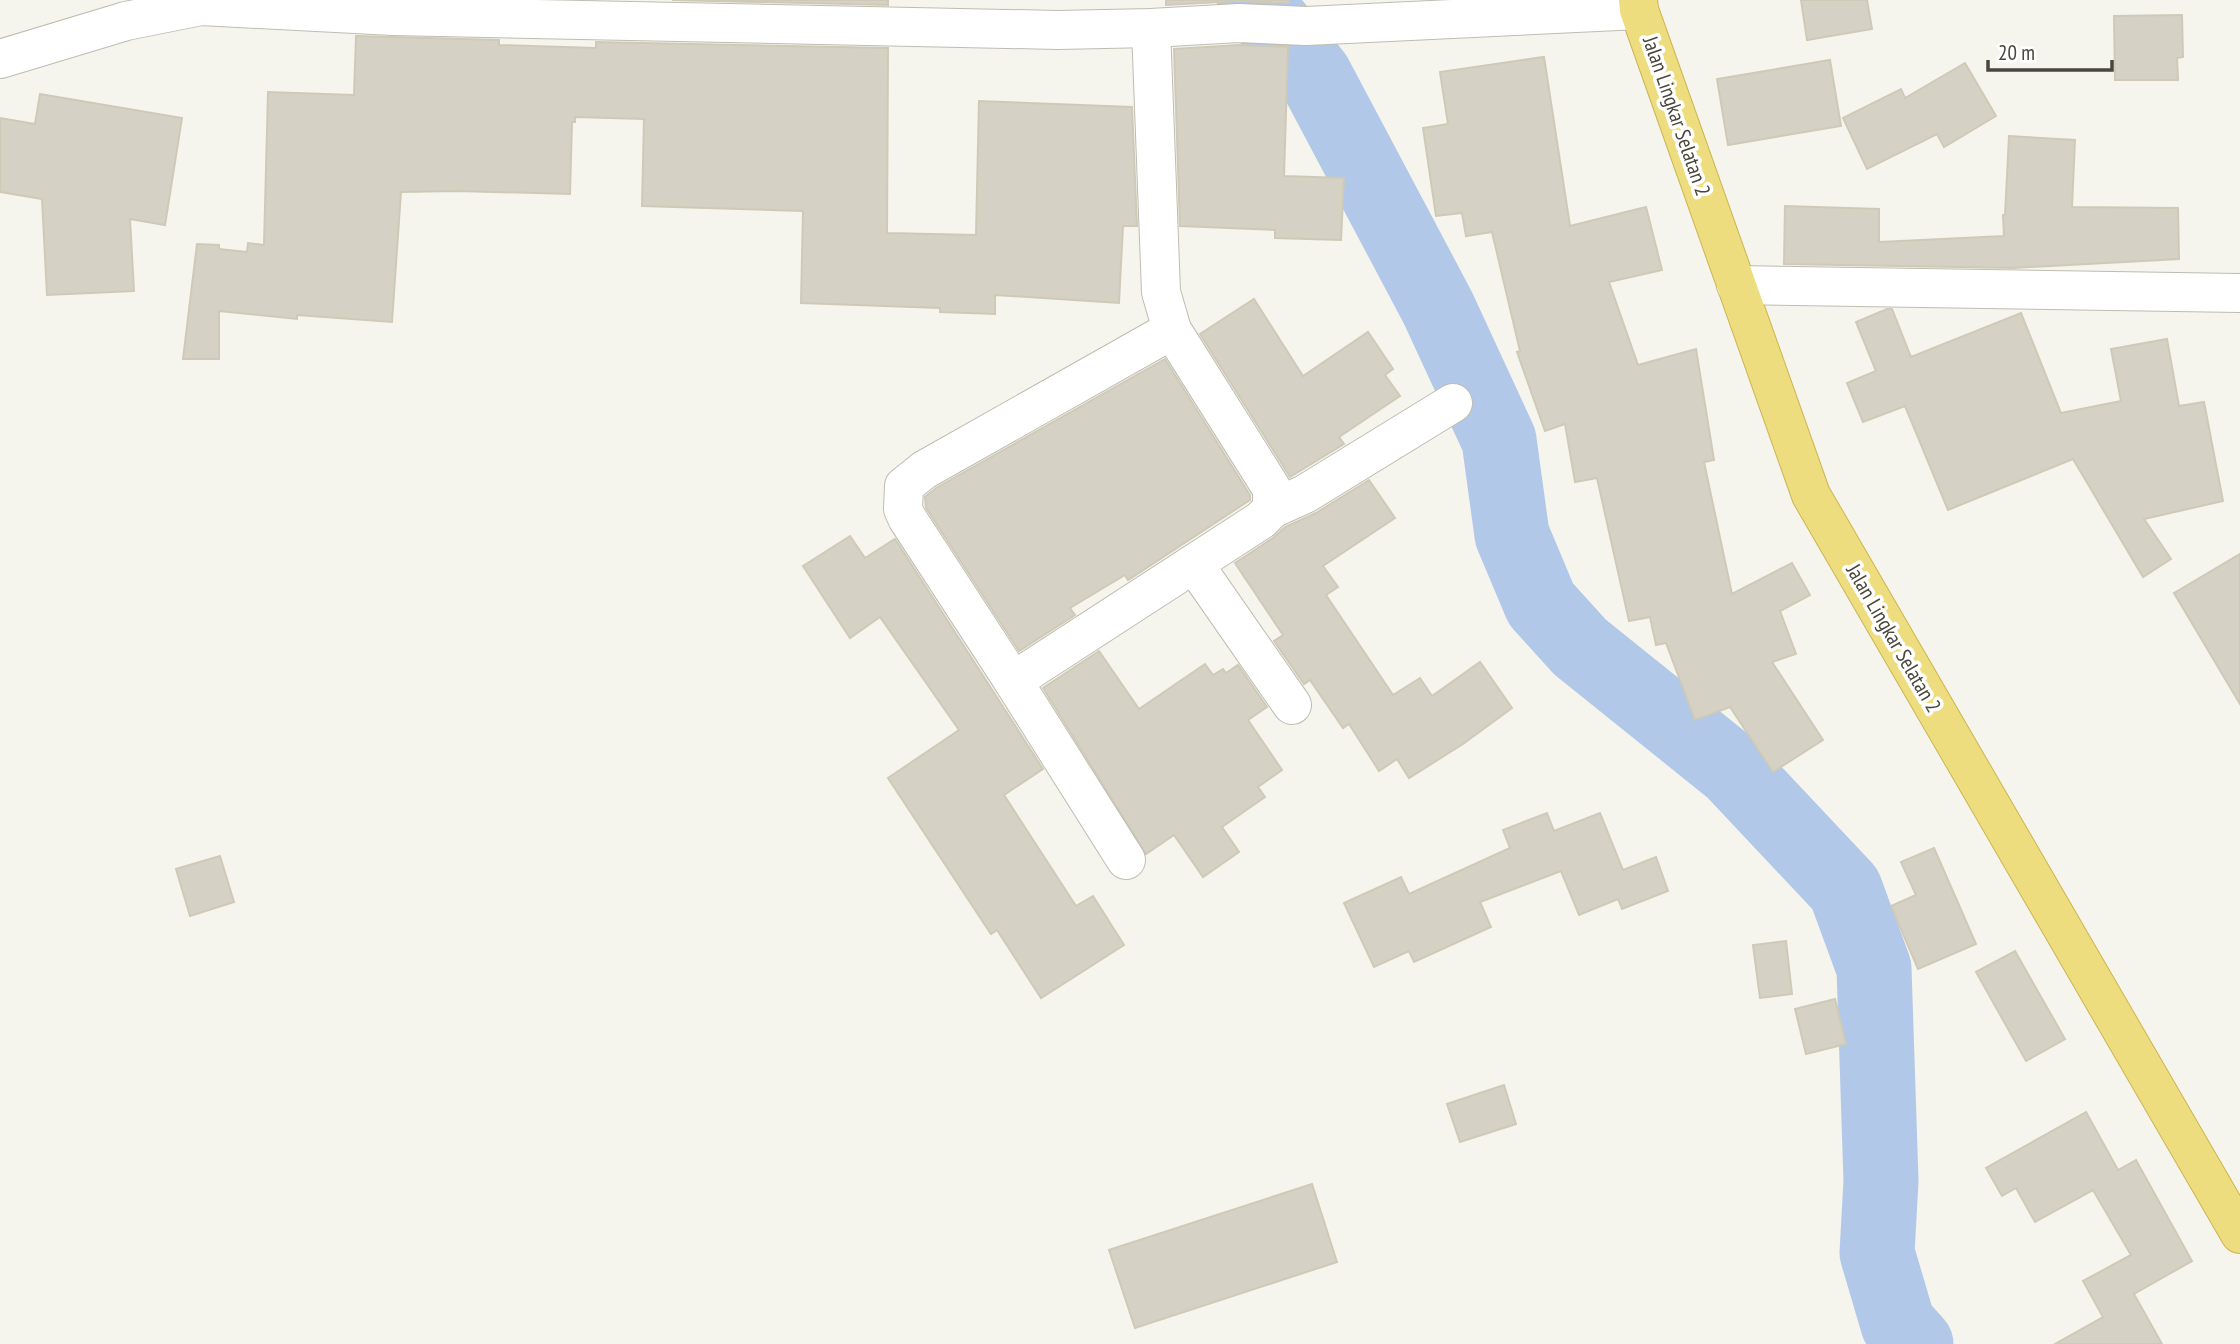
<svg xmlns="http://www.w3.org/2000/svg" width="2240" height="1344" viewBox="0 0 2240 1344" font-family="'PT Sans Narrow',sans-serif">
  <style>
    .lines { fill: none; stroke-linecap: round; stroke-linejoin: round }
    .river { stroke: #b2c8e9; stroke-width: 75 }
    .building { fill: #d5d1c4; stroke: #cfcab8; stroke-width: 2 }
    .street-casing { stroke: #bfbdb0; stroke-width: 40 }
    .highway-casing { stroke: #ccb550; stroke-width: 40 }
    .street { stroke: #fff; stroke-width: 38 }
    .highway { stroke: #eedd7f; stroke-width: 38 }
    .labels { text-anchor: middle; dominant-baseline: central; stroke-width: 7; stroke-linejoin: round; paint-order: stroke }
    .street-label { font-size: 21px; fill: #49463b; stroke: #fff }
  </style>
  <rect width="100%" height="100%" fill="#f5f4ed"/>
  <g class="lines">
    <path class="river" d="M 1254,0 L 1315,76 L 1438,308 L 1499,440 L 1512,535 L 1541,604 L 1580,647 L 1733,770 L 1845,889 L 1874,968 L 1881,1181 L 1877,1253 L 1898,1324 L 1916,1344"/>
  </g>
  <g class="building">
    <path d="M 672,0 L 888,0 L 888,5 Z"/>
    <path d="M 1166,0 L 1289,0 L 1289,3 L 1238,1 L 1166,5 Z"/>
    <path d="M 1801,0 L 1867,0 L 1872,29 L 1807,40 Z"/>
    <path d="M 2182,15 L 2183,57 L 2177,58 L 2178,80 L 2115,80 L 2114,16 Z"/>
    <path d="M 356,36 L 499,40 L 499,45 L 596,48 L 596,42 L 888,48 L 887,233 L 976,235 L 979,101 L 1132,107 L 1137,226 L 1123,226 L 1119,303 L 995,295 L 995,314 L 940,312 L 940,308 L 801,303 L 803,211 L 642,206 L 644,119 L 575,117 L 575,122 L 572,122 L 570,194 L 457,191 L 401,192 L 392,322 L 297,315 L 297,319 L 219,311 L 219,359 L 183,359 L 197,244 L 219,245 L 219,249 L 247,252 L 248,243 L 264,245 L 268,92 L 354,95 Z"/>
    <path d="M 1239,45 L 1288,47 L 1284,176 L 1344,178 L 1341,240 L 1275,238 L 1275,230 L 1180,226 L 1174,49 Z"/>
    <path d="M 1544,57 L 1570,226 L 1646,207 L 1662,270 L 1609,282 L 1638,365 L 1696,349 L 1714,460 L 1704,462 L 1732,594 L 1792,563 L 1810,595 L 1780,611 L 1796,654 L 1772,662 L 1823,740 L 1773,772 L 1730,707 L 1695,720 L 1666,643 L 1656,645 L 1650,617 L 1629,621 L 1597,478 L 1575,482 L 1565,424 L 1545,431 L 1517,352 L 1520,351 L 1492,232 L 1466,236 L 1462,213 L 1436,216 L 1423,128 L 1448,124 L 1440,72 Z"/>
    <path d="M 1830,60 L 1841,126 L 1728,145 L 1717,79 Z"/>
    <path d="M 1965,63 L 1996,116 L 1944,147 L 1937,134 L 1867,169 L 1843,118 L 1901,89 L 1905,98 Z"/>
    <path d="M 40,94 L 182,118 L 165,225 L 130,219 L 134,291 L 47,295 L 42,199 L 0,192 L 0,118 L 35,124 Z"/>
    <path d="M 2009,136 L 2075,140 L 2072,207 L 2178,208 L 2179,259 L 2013,268 L 1784,264 L 1785,206 L 1879,209 L 1879,242 L 2004,236 L 2003,215 L 2005,215 Z"/>
    <path d="M 1254,299 L 1303,376 L 1368,332 L 1393,369 L 1385,375 L 1400,396 L 1339,437 L 1344,444 L 1290,477 L 1200,334 Z"/>
    <path d="M 1887,309 L 1892,309 L 1911,357 L 2021,313 L 2061,413 L 2121,401 L 2111,349 L 2167,339 L 2179,406 L 2204,402 L 2223,501 L 2144,519 L 2171,559 L 2143,577 L 2073,459 L 1948,510 L 1905,406 L 1863,422 L 1847,383 L 1876,371 L 1856,322 Z"/>
    <path d="M 1165,359 L 1250,495 L 1250,500 L 1128,580 L 1125,575 L 1070,608 L 1075,615 L 1019,651 L 926,508 L 925,497 L 936,488 Z"/>
    <path d="M 1369,480 L 1395,518 L 1323,566 L 1338,587 L 1326,595 L 1393,695 L 1420,678 L 1432,696 L 1480,662 L 1512,708 L 1463,744 L 1409,778 L 1397,759 L 1379,771 L 1349,724 L 1343,728 L 1310,680 L 1304,684 L 1274,641 L 1283,635 L 1235,563 L 1273,538 L 1285,527 L 1316,513 Z"/>
    <path d="M 850,536 L 865,558 L 895,539 L 1043,769 L 1004,795 L 1076,906 L 1093,896 L 1124,945 L 1041,998 L 997,930 L 991,934 L 888,778 L 959,730 L 880,617 L 850,638 L 803,566 Z"/>
    <path d="M 2240,554 L 2240,704 L 2174,593 Z"/>
    <path d="M 1099,651 L 1139,709 L 1205,664 L 1213,675 L 1223,669 L 1226,673 L 1238,665 L 1267,707 L 1248,720 L 1282,770 L 1258,787 L 1265,797 L 1222,827 L 1239,852 L 1203,877 L 1174,835 L 1146,854 L 1043,688 Z"/>
    <path d="M 1547,813 L 1554,831 L 1600,813 L 1623,870 L 1656,857 L 1668,891 L 1622,909 L 1618,899 L 1579,915 L 1561,871 L 1480,902 L 1491,927 L 1414,962 L 1409,951 L 1374,967 L 1344,903 L 1401,877 L 1409,894 L 1510,848 L 1503,830 Z"/>
    <path d="M 1934,848 L 1976,944 L 1918,969 L 1891,906 L 1916,895 L 1901,862 Z"/>
    <path d="M 220,856 L 234,902 L 190,916 L 176,869 Z"/>
    <path d="M 1786,941 L 1792,994 L 1760,998 L 1753,945 Z"/>
    <path d="M 2015,951 L 2065,1039 L 2026,1061 L 1976,972 Z"/>
    <path d="M 1835,999 L 1846,1044 L 1806,1054 L 1795,1009 Z"/>
    <path d="M 1504,1085 L 1516,1124 L 1460,1142 L 1447,1104 Z"/>
    <path d="M 2086,1112 L 2118,1170 L 2136,1160 L 2192,1261 L 2134,1294 L 2162,1344 L 2055,1344 L 2103,1317 L 2083,1281 L 2131,1255 L 2093,1190 L 2035,1222 L 2016,1188 L 2002,1196 L 1986,1168 Z"/>
    <path d="M 1312,1184 L 1337,1262 L 1135,1328 L 1109,1250 Z"/>
  </g>
  <g class="lines">
    <defs>
      <g id="street">
        <path d="M 1151,28 L 1161,292 L 1172,330 L 1272,489 L 1272,509"/>
        <path d="M 0,59 L 126,21 L 201,6 L 393,16 L 1058,30 L 1151,28 L 1239,23 L 1306,26 L 1639,10"/>
        <path d="M 1736,285 L 2240,293"/>
        <path d="M 1172,330 L 924,470 L 904,486 L 903,509 L 907,518 L 1013,681 L 1261,520 L 1272,509 L 1305,494 L 1453,403"/>
        <path d="M 1194,564 L 1292,705"/>
        <path d="M 1013,681 L 1126,860"/>
      </g>
      <path id="highway" d="M 1638,0 L 1639,10 L 1811,495 L 2240,1234"/>
    </defs>
    <use href="#street" class="street-casing"/>
    <use href="#highway" class="highway-casing"/>
    <use href="#street" class="street"/>
    <use href="#highway" class="highway"/>
  </g>
  <g class="labels">
    <g class="street-label">
      <text transform="translate(1677 116) rotate(71)">Jalan Lingkar Selatan 2</text>
      <text transform="translate(1894 638) rotate(60)">Jalan Lingkar Selatan 2</text>
    </g>
  </g>
  <path d="M1988 60v10h124v-10" fill="none" stroke="#49463b" stroke-width="3.5"/>
  <text x="1998" y="60" font-size="21" fill="#49463b" stroke="#ffffff" stroke-width="5" paint-order="stroke">20 m</text>
</svg>
